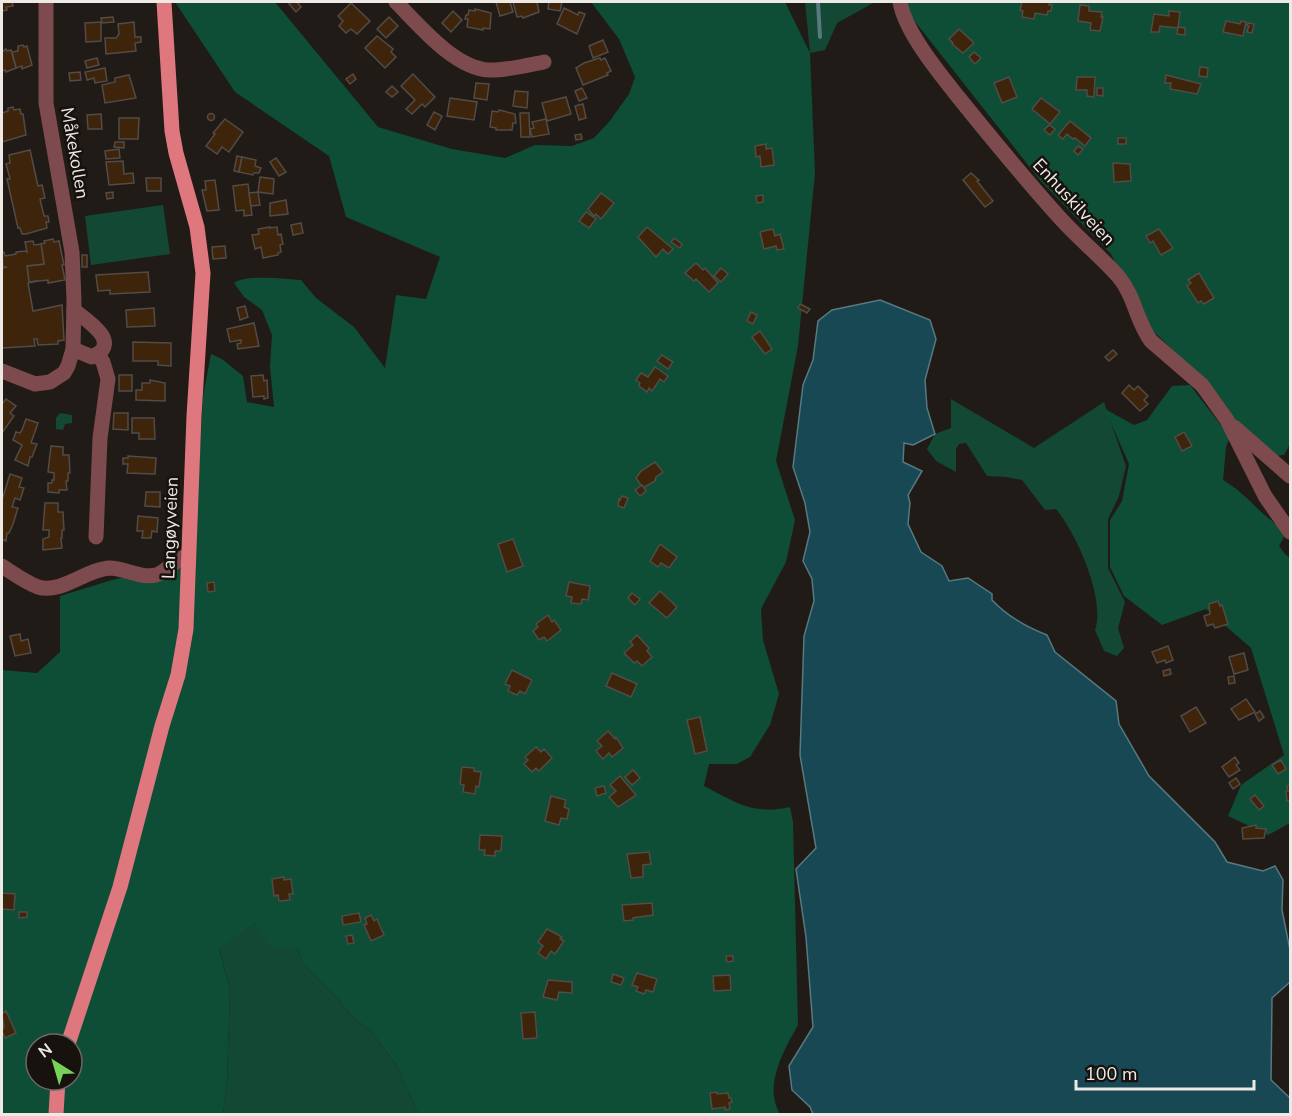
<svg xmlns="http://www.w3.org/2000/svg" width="1292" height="1116" viewBox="0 0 1292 1116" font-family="'Nunito Sans',sans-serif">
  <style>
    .green { fill: #134834 }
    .forest { fill: #0e4d36; fill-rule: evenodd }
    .water { fill: #174853; stroke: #57797f; stroke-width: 1.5 }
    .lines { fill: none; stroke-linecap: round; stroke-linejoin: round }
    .stream { stroke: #57797f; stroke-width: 4 }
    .building { fill: #3e240b; stroke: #524b46; stroke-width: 1.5 }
    .minor { stroke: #7d4b4d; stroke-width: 15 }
    .major { stroke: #de777e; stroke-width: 15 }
    .labels { text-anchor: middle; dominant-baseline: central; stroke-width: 5; stroke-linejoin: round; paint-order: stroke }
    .street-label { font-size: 18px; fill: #edeae6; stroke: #17120d }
  </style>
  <rect width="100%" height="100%" fill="#201b16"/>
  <g class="green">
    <path d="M 805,2 L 875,2 L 837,23 L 825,50 L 810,53 Z"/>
    <path d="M 163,205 L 170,254 L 91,265 L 85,216 Z"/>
    <path d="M 951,399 L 1034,448 L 1104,402 L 1126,466 L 1119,496 L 1108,519 L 1108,568 L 1125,602 L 1118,628 L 1124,648 L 1117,656 L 1104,651 L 1095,630 C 1106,599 1076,533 1056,509 L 1045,510 L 1022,480 L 1006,477 L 987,476 L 966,443 L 959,444 L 956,449 L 956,472 L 936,461 L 927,449 L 935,434 L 951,428 Z"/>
    <path d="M 60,413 L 72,415 L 72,423 L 65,424 L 63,430 L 56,429 L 56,418 Z"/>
    <path d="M 255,924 L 297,948 L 303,964 L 337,998 L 351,1016 L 370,1030 L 396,1064 L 418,1114 L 223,1114 L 227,1082 L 230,990 L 219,948 Z"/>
  </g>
  <g class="forest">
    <path d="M 175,2 L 275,2 L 378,127 L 452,149 L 505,158 L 535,145 L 572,146 L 594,138 L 609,122 L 629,94 L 635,77 L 619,39 L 591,2 L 785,2 L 810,53 L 815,173 L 798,346 L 776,461 L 795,520 L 786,562 L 761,609 L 763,640 L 779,694 L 770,725 L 750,757 L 737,764 L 709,764 L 704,786 C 737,803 752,815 790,807 L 793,822 L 798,1025 C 784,1050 763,1086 780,1114 L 418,1114 L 396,1064 L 370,1030 L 351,1016 L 337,998 L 303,964 L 297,948 L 268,946 L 255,924 L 219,949 L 230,990 L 227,1082 L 223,1114 L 2,1114 L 2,670 L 37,673 L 60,652 L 60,596 L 112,580 L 162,568 L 195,544 L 203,396 L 211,354 L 222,359 L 243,376 L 247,402 L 274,407 L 270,367 L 272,335 L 262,310 L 244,297 L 234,283 C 246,274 285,279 301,280 L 316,298 L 354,327 L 385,368 L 396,295 L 426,299 L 440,257 L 346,217 L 329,156 L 235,92 ZM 36,1044 L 72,1044 L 72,1080 L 36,1080 Z"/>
    <path d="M 903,2 L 1290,2 L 1290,444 L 1284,455 L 1275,456 L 1241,428 L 1191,368 L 1145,323 L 1111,254 L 1039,179 L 905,9 Z"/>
    <path d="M 1190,385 L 1230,437 L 1226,447 L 1223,480 C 1238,489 1247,498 1259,510 C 1269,520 1279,523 1284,537 L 1279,546 L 1285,554 L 1290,558 L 1290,823 L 1268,835 L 1228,816 L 1241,785 L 1284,755 L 1251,648 L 1206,609 L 1162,625 L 1124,596 L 1110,567 L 1110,520 L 1122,501 L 1129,464 L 1105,409 L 1134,425 L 1147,420 L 1172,386 Z"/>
  </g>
  <path class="water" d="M 880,300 L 930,320 L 936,339 L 925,380 L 927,408 L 935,434 L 913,445 L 904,443 L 903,462 L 922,471 L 908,495 L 910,503 L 908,524 L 921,552 L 942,566 L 949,581 L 968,578 L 992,594 L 992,600 C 1007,616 1026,627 1047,635 L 1055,652 L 1116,701 L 1119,724 L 1149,776 L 1215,842 L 1227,862 L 1263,871 L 1275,866 L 1283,880 L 1282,910 L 1290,950 L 1290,982 L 1272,998 L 1271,1080 L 1290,1098 L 1290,1114 L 813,1114 L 810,1107 L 792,1090 L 789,1066 L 813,1027 L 806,937 L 796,869 L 816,848 L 800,755 L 804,636 L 814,601 L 812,579 L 803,561 L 810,532 L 805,503 L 793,467 L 803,385 L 813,360 L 818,321 L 832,310 Z"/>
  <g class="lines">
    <path class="stream" d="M 818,2 L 820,37"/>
  </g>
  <g class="building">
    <path d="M 2,2 L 12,2 L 13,6 L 6,7 L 7,10 L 2,11 Z"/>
    <path d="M 292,2 L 297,2 L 301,7 L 296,12 L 289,4 Z"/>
    <path d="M 496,2 L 510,2 L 513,12 L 500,16 Z"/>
    <path d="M 513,2 L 537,2 L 539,12 L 523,18 L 522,16 L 517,17 Z"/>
    <path d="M 549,2 L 562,2 L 560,11 L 548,9 Z"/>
    <path d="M 1022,2 L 1050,2 L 1049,5 L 1052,5 L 1051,11 L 1048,11 L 1047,15 L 1035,13 L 1034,19 L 1022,17 L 1023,11 L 1020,10 Z"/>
    <path d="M 351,3 L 370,21 L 357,34 L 351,29 L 346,33 L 339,26 L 343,21 L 338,16 Z"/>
    <path d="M 1080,5 L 1089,6 L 1089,11 L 1102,12 L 1101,17 L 1103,17 L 1100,31 L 1090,30 L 1091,23 L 1078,21 Z"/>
    <path d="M 564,8 L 578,15 L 579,12 L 585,14 L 577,34 L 557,24 Z"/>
    <path d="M 475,9 L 491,13 L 490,29 L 483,28 L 483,30 L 467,27 L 468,19 L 465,19 L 466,15 L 468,15 L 469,10 L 475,11 Z"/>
    <path d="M 453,11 L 462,20 L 451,32 L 442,23 Z"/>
    <path d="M 1169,11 L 1180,12 L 1178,28 L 1160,26 L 1159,32 L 1151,32 L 1154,14 L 1169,16 Z"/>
    <path d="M 113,17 L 114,22 L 102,23 L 101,18 Z"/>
    <path d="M 389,17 L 398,26 L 386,38 L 377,29 Z"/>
    <path d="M 1226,21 L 1240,24 L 1241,21 L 1246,22 L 1243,36 L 1223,32 Z"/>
    <path d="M 101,22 L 101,41 L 86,42 L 85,23 Z"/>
    <path d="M 134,22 L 135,37 L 141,37 L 141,42 L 135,43 L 136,51 L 106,54 L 105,38 L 116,38 L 119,34 L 118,24 Z"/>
    <path d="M 1248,23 L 1254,24 L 1252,33 L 1247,32 L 1249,26 L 1247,25 Z"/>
    <path d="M 1178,27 L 1185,28 L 1185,35 L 1177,34 Z"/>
    <path d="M 959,29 L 974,43 L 963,53 L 952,44 L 953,43 L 949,39 Z"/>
    <path d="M 377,36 L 393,49 L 391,52 L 396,57 L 385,68 L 365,48 Z"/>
    <path d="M 603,40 L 608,52 L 593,58 L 589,46 Z"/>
    <path d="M 23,45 L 24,47 L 27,46 L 32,65 L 22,69 L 22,66 L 16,68 L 12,52 L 18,51 L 18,46 Z"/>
    <path d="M 6,49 L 7,51 L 11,50 L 16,68 L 6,72 L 5,70 L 2,71 L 2,52 Z"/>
    <path d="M 974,52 L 981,58 L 975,64 L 969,57 Z"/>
    <path d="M 97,58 L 99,65 L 87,68 L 85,61 Z"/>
    <path d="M 600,58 L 601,60 L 605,58 L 611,71 L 607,73 L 608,75 L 583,85 L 576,68 L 584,63 Z"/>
    <path d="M 1200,67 L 1208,68 L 1207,77 L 1199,76 Z"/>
    <path d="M 105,68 L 107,81 L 95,83 L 94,78 L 87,80 L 85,72 Z"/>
    <path d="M 80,72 L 81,80 L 70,81 L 69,73 Z"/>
    <path d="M 353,74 L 356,79 L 350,84 L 346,79 Z"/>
    <path d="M 413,74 L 435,97 L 425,107 L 422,104 L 412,114 L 406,109 L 415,100 L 401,86 Z"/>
    <path d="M 129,75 L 136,98 L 105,103 L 102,85 L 115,82 L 115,78 Z"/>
    <path d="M 1166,75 L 1201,84 L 1197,94 L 1170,89 L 1171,83 L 1165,83 Z"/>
    <path d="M 1009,77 L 1017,97 L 1002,103 L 994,83 Z"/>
    <path d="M 1077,77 L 1095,77 L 1094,97 L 1087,96 L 1087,90 L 1076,90 Z"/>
    <path d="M 476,83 L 489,84 L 487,100 L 474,98 Z"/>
    <path d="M 392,86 L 398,92 L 392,97 L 386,92 Z"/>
    <path d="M 582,88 L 587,98 L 579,101 L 575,91 Z"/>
    <path d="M 1097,88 L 1103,88 L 1103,96 L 1097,95 Z"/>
    <path d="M 515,91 L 528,92 L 527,108 L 513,106 Z"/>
    <path d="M 566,97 L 571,114 L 547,121 L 542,103 Z"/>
    <path d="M 450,98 L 477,102 L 474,120 L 447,116 Z"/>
    <path d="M 1041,98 L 1060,112 L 1050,124 L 1032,109 Z"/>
    <path d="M 583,104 L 586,118 L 579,120 L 575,106 Z"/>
    <path d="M 13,107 L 14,110 L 20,109 L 21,114 L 23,114 L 26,135 L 2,142 L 2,113 L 8,111 L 8,108 Z"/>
    <path d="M 499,110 L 515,114 L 516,123 L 513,123 L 512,130 L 496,130 L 496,128 L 490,127 L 492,111 L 498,112 Z"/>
    <path d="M 434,112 L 442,116 L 435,130 L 427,125 Z"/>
    <path d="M 520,113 L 529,113 L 530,137 L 521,137 Z"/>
    <circle cx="211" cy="117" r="3.5"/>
    <path d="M 101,114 L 102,129 L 88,129 L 87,115 Z"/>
    <path d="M 119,118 L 139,118 L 138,139 L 119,139 Z"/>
    <path d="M 225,119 L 243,132 L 229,152 L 222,147 L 217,154 L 206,146 L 215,134 L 213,133 Z"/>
    <path d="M 546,119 L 549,134 L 532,137 L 530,129 L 534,128 L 532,122 Z"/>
    <path d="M 1070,121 L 1091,138 L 1085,146 L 1075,138 L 1073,139 L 1067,134 L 1063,139 L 1058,135 Z"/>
    <path d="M 1049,125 L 1055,129 L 1050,135 L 1044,130 Z"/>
    <path d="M 581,134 L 582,139 L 576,140 L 575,135 Z"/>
    <rect x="1118" y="138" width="8" height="6"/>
    <path d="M 115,142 L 124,142 L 124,148 L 114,147 Z"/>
    <path d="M 766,144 L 766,149 L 772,148 L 774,165 L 761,167 L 760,156 L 756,157 L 755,146 Z"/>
    <path d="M 1078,146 L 1083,149 L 1078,155 L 1074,151 Z"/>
    <path d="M 119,149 L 120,158 L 106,159 L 105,151 Z"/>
    <path d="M 30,150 L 38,186 L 42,185 L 45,198 L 40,199 L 44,216 L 48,216 L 49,222 L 46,222 L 47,228 L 26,234 L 22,234 L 20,228 L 18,228 L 7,179 L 10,179 L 6,164 L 10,163 L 9,155 Z"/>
    <path d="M 237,156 L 242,157 L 239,172 L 234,171 Z"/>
    <path d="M 242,157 L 256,160 L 255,166 L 261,168 L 259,173 L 254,173 L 253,175 L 239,172 Z"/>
    <path d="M 276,158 L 286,172 L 279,176 L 270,162 Z"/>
    <path d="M 123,161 L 124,174 L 133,173 L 134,183 L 109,185 L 106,162 Z"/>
    <path d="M 1113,163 L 1130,164 L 1131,181 L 1114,182 Z"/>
    <path d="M 971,173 L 979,180 L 977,181 L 993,201 L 985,207 L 963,180 Z"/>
    <path d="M 260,177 L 274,179 L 273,194 L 258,192 Z"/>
    <path d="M 146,178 L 161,178 L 161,191 L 147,191 Z"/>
    <path d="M 215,180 L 219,210 L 207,211 L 202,190 L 206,190 L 205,181 Z"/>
    <path d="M 248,184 L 252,215 L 244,216 L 244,210 L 236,211 L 233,186 Z"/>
    <path d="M 113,192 L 113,198 L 107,199 L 106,193 Z"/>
    <path d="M 258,192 L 260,205 L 251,206 L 249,193 Z"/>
    <path d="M 601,193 L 614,203 L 601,219 L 596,214 L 594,216 L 588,209 Z"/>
    <path d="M 763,195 L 763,202 L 757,203 L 756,196 Z"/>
    <path d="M 286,200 L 288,214 L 270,216 L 270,203 Z"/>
    <path d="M 586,212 L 596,219 L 589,228 L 579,221 Z"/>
    <path d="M 301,223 L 303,233 L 293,235 L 291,225 Z"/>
    <path d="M 270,227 L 270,228 L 277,227 L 278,235 L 281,234 L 283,244 L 280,245 L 281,252 L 278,253 L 278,255 L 263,258 L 261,247 L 255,249 L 252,235 L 259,234 L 258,229 Z"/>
    <path d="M 647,227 L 673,249 L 668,254 L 663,249 L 656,257 L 638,237 Z"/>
    <path d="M 773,229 L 775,236 L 780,234 L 784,249 L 777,250 L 776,246 L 764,249 L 760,232 Z"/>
    <path d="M 1159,229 L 1173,248 L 1161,255 L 1153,241 L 1150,243 L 1146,236 Z"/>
    <path d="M 674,238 L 682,244 L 680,248 L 671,242 Z"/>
    <path d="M 53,239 L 54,242 L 59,241 L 64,265 L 62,265 L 65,280 L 48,283 L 48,280 L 29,282 L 27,266 L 44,264 L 41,244 L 45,243 L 44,241 Z"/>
    <path d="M 33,241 L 34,245 L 41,244 L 44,264 L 27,266 L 29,282 L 38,281 L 28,283 L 33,311 L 62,305 L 64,340 L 58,341 L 58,344 L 38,345 L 37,339 L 34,339 L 35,346 L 2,348 L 2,268 L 7,267 L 3,267 L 2,252 L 4,252 L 5,256 L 16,254 L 16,252 L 26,251 L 27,252 L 25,242 Z"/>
    <path d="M 225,246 L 226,258 L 213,259 L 212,247 Z"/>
    <rect x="82" y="255" width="5" height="12"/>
    <path d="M 696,263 L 703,270 L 705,268 L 718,283 L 709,292 L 696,279 L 694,281 L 685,273 Z"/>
    <path d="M 721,268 L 728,274 L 721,282 L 714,276 Z"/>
    <path d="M 148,272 L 150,292 L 110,294 L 110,290 L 98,291 L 96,275 Z"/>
    <path d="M 1199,273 L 1214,298 L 1204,304 L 1201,301 L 1198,303 L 1187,286 L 1191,283 L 1188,280 Z"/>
    <path d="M 800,304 L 810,309 L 807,313 L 798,308 Z"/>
    <path d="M 245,306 L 248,317 L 240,320 L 237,308 Z"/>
    <path d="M 154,308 L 155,326 L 127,327 L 126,310 Z"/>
    <path d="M 751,312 L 757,315 L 753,324 L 747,321 Z"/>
    <path d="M 254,323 L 259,346 L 238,349 L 237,344 L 241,343 L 241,340 L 230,342 L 227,329 Z"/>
    <path d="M 760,331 L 772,349 L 765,354 L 752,337 Z"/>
    <path d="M 133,342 L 171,343 L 171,366 L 158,365 L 158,361 L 133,361 Z"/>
    <path d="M 1113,350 L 1117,354 L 1109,361 L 1105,357 Z"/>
    <path d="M 662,355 L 673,362 L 668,369 L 657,361 Z"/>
    <path d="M 655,367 L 668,376 L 664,382 L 660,379 L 652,391 L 649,388 L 647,392 L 639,386 L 640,383 L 636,380 L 641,373 L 648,377 Z"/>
    <rect x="119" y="375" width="13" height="16"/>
    <path d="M 263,375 L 264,381 L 267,380 L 268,398 L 264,399 L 264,396 L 253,397 L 251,376 Z"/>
    <path d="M 150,380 L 165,383 L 165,401 L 136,400 L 136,390 L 142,390 L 142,383 L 150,383 Z"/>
    <path d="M 1129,385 L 1134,390 L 1138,386 L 1148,396 L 1144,400 L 1148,404 L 1140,411 L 1122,393 Z"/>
    <path d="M 6,399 L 16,406 L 10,413 L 14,416 L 2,433 L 2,404 Z"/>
    <path d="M 114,413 L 128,413 L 128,430 L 113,429 Z"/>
    <path d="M 132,418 L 154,418 L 155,439 L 139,439 L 139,433 L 132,433 Z"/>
    <path d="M 26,419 L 38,423 L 31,443 L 37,444 L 32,457 L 30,457 L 28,466 L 15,460 L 22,445 L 13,440 L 16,432 L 20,433 L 22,430 Z"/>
    <path d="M 1184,432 L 1192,446 L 1182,451 L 1175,437 Z"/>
    <path d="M 51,446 L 63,447 L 63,455 L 69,455 L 70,473 L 68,473 L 68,481 L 66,481 L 67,490 L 59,490 L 59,493 L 48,492 L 48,483 L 52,483 L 52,480 L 54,480 L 54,473 L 48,472 Z"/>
    <path d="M 128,456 L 156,458 L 155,474 L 127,473 L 128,464 L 123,464 L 123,458 L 128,458 Z"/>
    <path d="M 655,462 L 663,472 L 656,477 L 655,481 L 643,488 L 636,478 L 641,471 Z"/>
    <path d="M 10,474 L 22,478 L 19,487 L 24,488 L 20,500 L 15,498 L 12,507 L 18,508 L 13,524 L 9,533 L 7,533 L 6,541 L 2,539 L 2,500 Z"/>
    <path d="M 642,485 L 646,491 L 640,496 L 635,490 Z"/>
    <path d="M 146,492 L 160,492 L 160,507 L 145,506 Z"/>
    <path d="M 622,496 L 628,498 L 624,508 L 618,506 L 619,499 L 620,500 Z"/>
    <path d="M 45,503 L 58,503 L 58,512 L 63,512 L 64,530 L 62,530 L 62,538 L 61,538 L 62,548 L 43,550 L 43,539 L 49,537 L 49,530 L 43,530 Z"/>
    <path d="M 138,516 L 158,518 L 157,532 L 152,531 L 151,538 L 142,538 L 143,531 L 137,531 Z"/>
    <path d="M 513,539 L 523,566 L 507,572 L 498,544 Z"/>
    <path d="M 660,544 L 677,557 L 669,568 L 661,563 L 658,567 L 650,561 Z"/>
    <path d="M 214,582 L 215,591 L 208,592 L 207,583 Z"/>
    <path d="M 569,582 L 590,586 L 588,600 L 582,599 L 581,604 L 571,603 L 572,597 L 566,596 Z"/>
    <path d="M 660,591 L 677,607 L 667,618 L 649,603 Z"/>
    <path d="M 632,593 L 640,599 L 635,605 L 628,598 Z"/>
    <path d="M 1218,601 L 1220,606 L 1222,605 L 1228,624 L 1215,628 L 1213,624 L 1207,626 L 1204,616 L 1210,614 L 1209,604 Z"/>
    <path d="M 548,615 L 552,622 L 554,620 L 561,630 L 547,641 L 544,637 L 539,640 L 533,631 L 538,627 L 536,624 Z"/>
    <path d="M 20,634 L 21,641 L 28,639 L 31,653 L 15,656 L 10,636 Z"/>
    <path d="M 637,635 L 649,648 L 647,651 L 652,657 L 642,666 L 637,661 L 634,663 L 624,653 L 633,645 L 630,642 Z"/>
    <path d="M 1168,646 L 1173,660 L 1166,663 L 1165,660 L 1157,663 L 1152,652 Z"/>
    <path d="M 1244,653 L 1248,670 L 1234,674 L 1229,657 Z"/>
    <path d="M 1170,669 L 1171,674 L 1164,676 L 1163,671 Z"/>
    <path d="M 512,670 L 532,680 L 525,694 L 520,691 L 517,695 L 508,691 L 510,686 L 505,684 Z"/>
    <path d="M 612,673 L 637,684 L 631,697 L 606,686 Z"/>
    <path d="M 1234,676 L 1235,683 L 1229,684 L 1228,677 Z"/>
    <path d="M 1246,699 L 1255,712 L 1239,720 L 1231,709 Z"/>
    <path d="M 1196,707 L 1206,723 L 1190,732 L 1181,716 Z"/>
    <path d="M 1260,711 L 1264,717 L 1259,721 L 1255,714 Z"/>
    <path d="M 700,717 L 707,751 L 695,754 L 687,720 Z"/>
    <path d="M 608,731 L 615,739 L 616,737 L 623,748 L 612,757 L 609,753 L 603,759 L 596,751 L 602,746 L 597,741 Z"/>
    <path d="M 536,747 L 541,752 L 544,749 L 552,758 L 539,771 L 536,768 L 532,772 L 524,764 L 528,760 L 525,757 Z"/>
    <path d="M 1235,757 L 1239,763 L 1236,765 L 1240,770 L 1229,777 L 1222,767 Z"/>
    <path d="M 1281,760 L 1286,769 L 1278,774 L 1272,765 Z"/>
    <path d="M 462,767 L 474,768 L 474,771 L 481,772 L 479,787 L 476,786 L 475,794 L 463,792 L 464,785 L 460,784 Z"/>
    <path d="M 633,770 L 640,778 L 632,785 L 625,777 Z"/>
    <path d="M 620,776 L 636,795 L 618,807 L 609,797 L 616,791 L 610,785 Z"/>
    <path d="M 1236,778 L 1240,784 L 1233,789 L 1229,783 Z"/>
    <path d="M 1290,785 L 1290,800 L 1287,801 L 1286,791 L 1288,791 L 1287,786 Z"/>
    <path d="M 604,786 L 606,793 L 597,796 L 595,788 Z"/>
    <path d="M 1255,795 L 1264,806 L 1259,810 L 1250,799 Z"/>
    <path d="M 551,796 L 566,800 L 564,807 L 569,809 L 567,819 L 561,818 L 559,825 L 545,821 Z"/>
    <path d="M 1256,825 L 1256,828 L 1266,829 L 1264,838 L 1243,839 L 1242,828 Z"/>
    <path d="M 480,835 L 502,836 L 501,851 L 495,851 L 495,856 L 484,855 L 485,850 L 479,850 Z"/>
    <path d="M 649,852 L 651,864 L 643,865 L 643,877 L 631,878 L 627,854 Z"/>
    <path d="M 284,877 L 284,880 L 291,879 L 293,894 L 289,894 L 290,900 L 279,901 L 278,895 L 274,896 L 272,879 Z"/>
    <path d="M 2,893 L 15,894 L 14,910 L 2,909 Z"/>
    <path d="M 652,903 L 653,915 L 633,918 L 633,920 L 624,921 L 622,905 Z"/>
    <path d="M 19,912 L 27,912 L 27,917 L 19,918 Z"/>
    <path d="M 359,913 L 361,922 L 343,925 L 342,916 Z"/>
    <path d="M 371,915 L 374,921 L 377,919 L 384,935 L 371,941 L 364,925 L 367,924 L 365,918 Z"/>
    <path d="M 547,929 L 562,937 L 560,939 L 564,941 L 555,954 L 551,951 L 546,959 L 538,953 L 543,946 L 538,942 Z"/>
    <path d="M 352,935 L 354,943 L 348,944 L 346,936 Z"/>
    <path d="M 726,956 L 733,956 L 733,961 L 727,962 Z"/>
    <path d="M 637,973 L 657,979 L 653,992 L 646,990 L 644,994 L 636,991 L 638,987 L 632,985 Z"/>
    <path d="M 613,974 L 624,978 L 621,985 L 611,982 Z"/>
    <path d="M 730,975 L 731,990 L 714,991 L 713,976 Z"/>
    <path d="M 548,980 L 572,982 L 572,993 L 559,992 L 557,1000 L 543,997 Z"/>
    <path d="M 6,1011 L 16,1033 L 5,1038 L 2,1031 L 4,1027 L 2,1014 Z"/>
    <path d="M 535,1012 L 537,1038 L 523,1039 L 521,1013 Z"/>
    <path d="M 717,1092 L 717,1094 L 728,1093 L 729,1098 L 731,1098 L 732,1102 L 729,1103 L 730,1109 L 725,1110 L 725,1107 L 712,1109 L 710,1093 Z"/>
  </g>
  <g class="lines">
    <g class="minor">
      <path d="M 396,2 C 419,25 454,68 489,70 C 505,71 528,65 544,62"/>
      <path d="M 900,2 C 905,32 940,74 959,98 C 992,139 1025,179 1060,218 C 1078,238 1100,256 1118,276 C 1135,296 1136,321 1151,341 L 1202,385 L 1227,420 L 1265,496 L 1290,532"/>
      <path d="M 73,349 L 92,357 C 124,343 86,320 74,310"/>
      <path d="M 2,371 L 35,384 L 50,382 L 64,373 L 68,366 L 73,349 L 74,300 L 72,252 L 46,103 L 46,2"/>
      <path d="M 1234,427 L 1290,476"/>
      <path d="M 96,537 L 100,438 L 108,379 L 103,362 L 97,354"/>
      <path d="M 2,566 C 13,573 25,582 38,587 C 62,594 86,569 110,568 C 124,568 142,579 156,575 C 168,571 175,558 188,556"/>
    </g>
    <g class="major">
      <path d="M 68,1044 L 120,887 L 162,726 L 178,675 L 186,629 L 194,416 L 203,273 L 197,227 L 176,153 L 172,131 L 164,2"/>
      <path d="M 56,1114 L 58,1080"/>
    </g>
  </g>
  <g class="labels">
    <g class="street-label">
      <text transform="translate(75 153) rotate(80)">Måkekollen</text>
      <text transform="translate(1074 202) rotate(47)">Enhuskilveien</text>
      <text transform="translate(170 528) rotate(-88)">Langøyveien</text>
    </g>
  </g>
  <rect width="1292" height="1116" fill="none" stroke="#edeae6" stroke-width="6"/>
  <g transform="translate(54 1062) rotate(323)"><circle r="28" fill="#17120d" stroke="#6d6864" stroke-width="1.5"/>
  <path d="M0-4.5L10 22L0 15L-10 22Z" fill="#77d259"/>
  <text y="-9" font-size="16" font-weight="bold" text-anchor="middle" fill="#edeae6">N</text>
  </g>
  <path d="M1076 1080v9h178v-9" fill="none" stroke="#edeae6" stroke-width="3"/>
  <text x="1085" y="1080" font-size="18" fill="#edeae6" stroke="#17120d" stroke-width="4.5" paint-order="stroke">100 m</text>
</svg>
